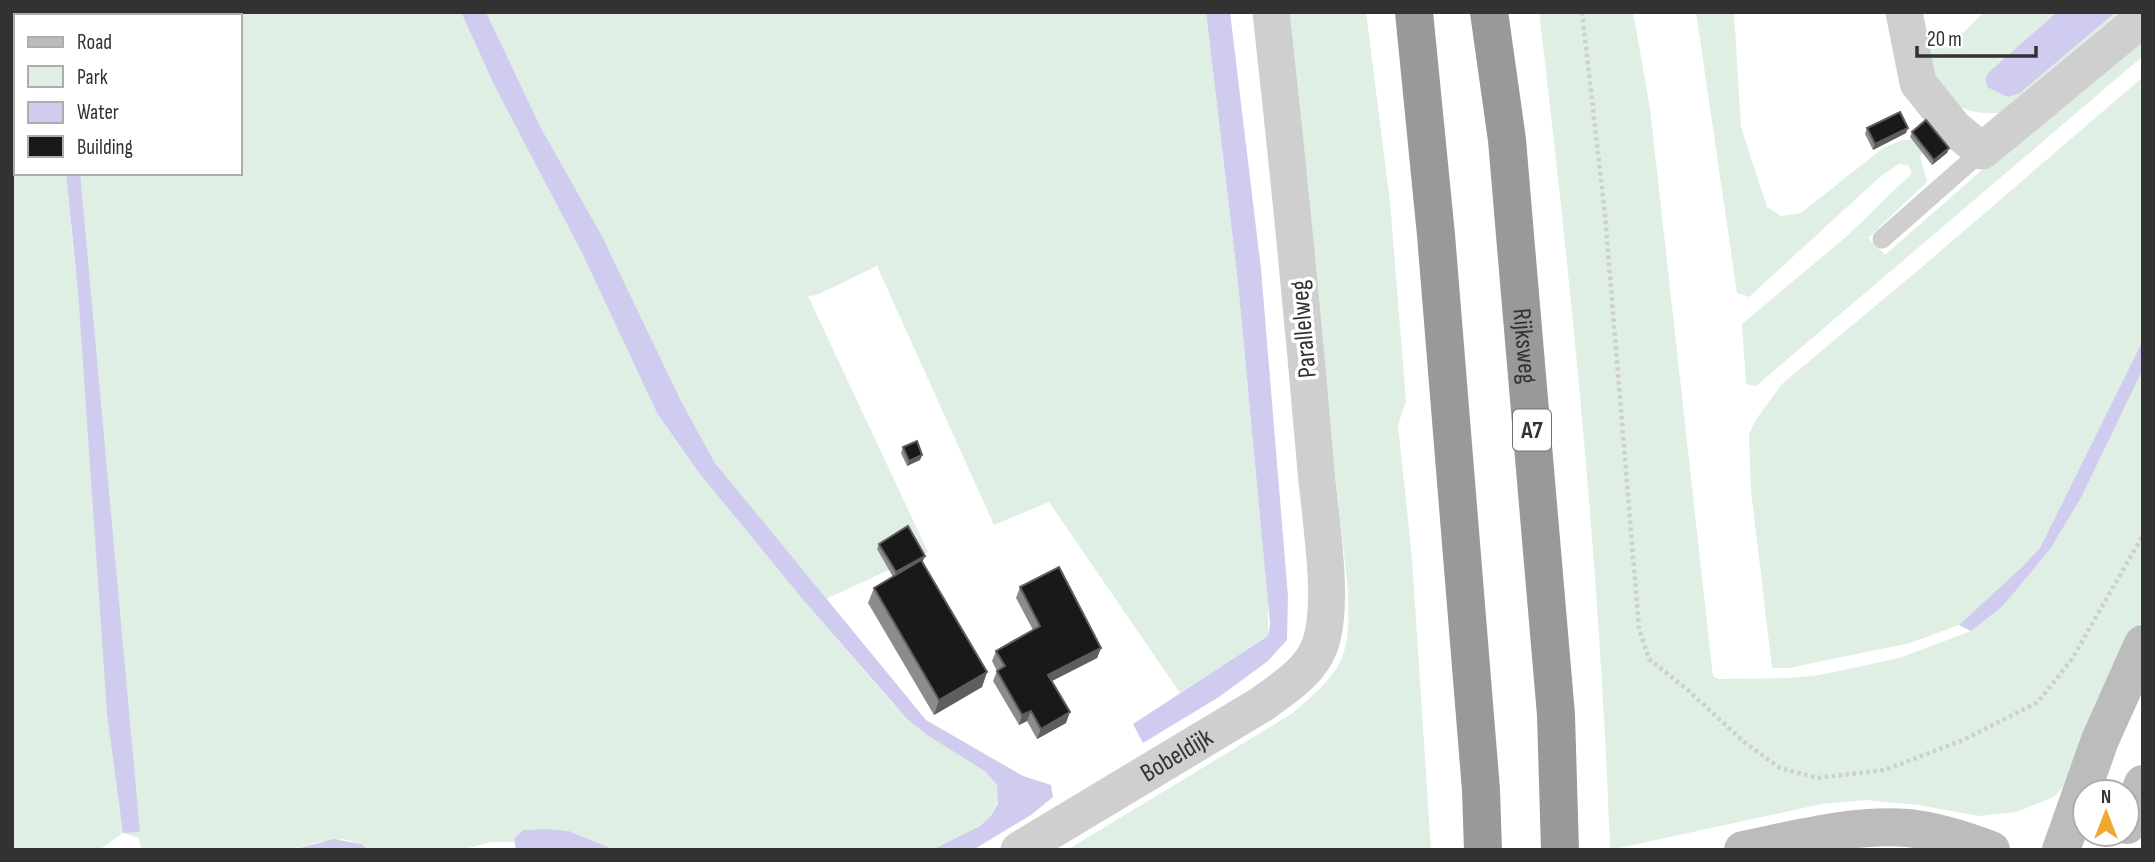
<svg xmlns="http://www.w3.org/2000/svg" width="2155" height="862" viewBox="0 0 2155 862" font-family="'Sofia Sans Condensed',sans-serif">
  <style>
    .green { fill: #e0efe3 }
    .water { fill: #d0ccef }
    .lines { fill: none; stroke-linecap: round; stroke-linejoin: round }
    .path { stroke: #cfcfcf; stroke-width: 4.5; stroke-dasharray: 3.5 3.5; stroke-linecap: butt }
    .lane { stroke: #cfcfcf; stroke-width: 19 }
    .street { stroke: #cfcfcf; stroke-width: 37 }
    .secondary { stroke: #bcbcbc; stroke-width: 38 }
    .highway { stroke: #999; stroke-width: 38 }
    .wall { fill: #8c8c8c }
    .shaded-wall { fill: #5e5e5e }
    .building { fill: #191919; stroke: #5e5e5e; stroke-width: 2 }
    .labels { text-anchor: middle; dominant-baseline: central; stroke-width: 7; stroke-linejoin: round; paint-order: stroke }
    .shield { fill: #fff; stroke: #707070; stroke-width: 2 }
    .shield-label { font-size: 24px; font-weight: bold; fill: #323232 }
    .street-label { font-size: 26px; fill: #323232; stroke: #fff }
  </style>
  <rect width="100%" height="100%" fill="#fff"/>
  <g class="green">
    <path d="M 68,12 L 461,12 L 494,85 L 582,253 L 657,413 L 699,473 L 805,602 L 886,696 L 907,719 L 927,735 L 986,772 L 997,785 L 1000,796 L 991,816 L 980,826 L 932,850 L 615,850 L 569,831 L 551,829 L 514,839 L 514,842 L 491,842 L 460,850 L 369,850 L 361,844 L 343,839 L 318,842 L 291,850 L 141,850 L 139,838 L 123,833 L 99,850 L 12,850 L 12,80 L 16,80 L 16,173 L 66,173 L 76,275 L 74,173 L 240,173 L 240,16 L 68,16 Z"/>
    <path d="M 486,12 L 1206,12 L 1238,283 L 1268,602 L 1268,636 L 1180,693 L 1049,502 L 994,525 L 877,266 L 817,295 L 808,296 L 928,552 L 826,599 L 715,463 L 680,399 L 602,236 L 541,128 Z"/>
    <path d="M 1283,12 L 1366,12 L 1390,202 L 1406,401 L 1398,425 L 1412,558 L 1431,850 L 1067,850 L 1293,713 C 1345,668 1350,659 1348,590 Z"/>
    <path d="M 1539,12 L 1633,12 L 1650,108 L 1713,676 L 1718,679 L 1790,678 L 1820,675 L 1899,658 L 1971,631 L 2003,606 L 2050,548 L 2081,498 L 2143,369 L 2143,618 L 2120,665 L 2075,773 L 2054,797 L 2016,812 L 1979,816 L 1918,805 L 1866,800 L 1822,804 L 1610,850 C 1600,570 1572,291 1539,12 Z"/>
    <path d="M 1696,12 L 1734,12 L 1741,127 L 1767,207 L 1781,216 L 1801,213 L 1883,148 L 1902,140 L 1916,140 L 1924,150 L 1920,156 L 1927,182 L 1868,238 L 1885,255 L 2030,128 L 2143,35 L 2143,56 L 1756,386 L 1746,384 L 1742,324 L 1847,236 L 1912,173 L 1908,165 L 1899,164 L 1881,176 L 1749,297 L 1737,293 Z"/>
    <path d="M 1984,12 L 2057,12 L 1990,71 L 1985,78 L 1987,87 L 2020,93 L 2116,12 L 2133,12 L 2002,113 C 1991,113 1978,114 1968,110 C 1943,102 1932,69 1924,47 L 1948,47 Z"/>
    <path d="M 2143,77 L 2143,340 L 2040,548 L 2023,566 L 1959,625 L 1910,643 L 1789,668 L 1772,668 L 1751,491 L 1749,434 L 1757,418 L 1782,384 L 1916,272 Z"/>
  </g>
  <g class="water">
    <path d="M 461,12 L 486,12 L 541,128 L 602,236 L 680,399 L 715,463 L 926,720 L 1023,776 L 1051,785 L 1053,797 L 1031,815 L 973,850 L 932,850 L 980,826 L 991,816 L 998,803 L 997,785 L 986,772 L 927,735 L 907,719 L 805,602 L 699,473 L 657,413 L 582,253 L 494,85 Z"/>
    <path d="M 1206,12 L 1230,12 L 1261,269 L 1288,596 L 1287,640 L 1268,661 L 1219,697 L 1143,743 L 1133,724 L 1268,636 L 1270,624 L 1238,283 Z"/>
    <path d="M 2057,12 L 2116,12 L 2020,93 L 2008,97 L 1987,87 L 1985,78 L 1990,71 Z"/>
    <path d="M 16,26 L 16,80 L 12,80 L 12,28 Z"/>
    <path d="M 66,173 L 80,173 L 140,832 L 123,833 L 107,713 L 78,291 Z"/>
    <path d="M 2143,340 L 2143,369 L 2081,498 L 2050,549 L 2003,606 L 1971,631 L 1959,625 L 2023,566 L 2040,548 Z"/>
    <path d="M 551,829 L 569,831 L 615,850 L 516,850 L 514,839 L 523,830 Z"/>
    <path d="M 334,839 L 361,844 L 369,850 L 291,850 Z"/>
  </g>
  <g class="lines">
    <path class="path" d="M 1582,12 L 1605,215 L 1639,629 L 1649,659 L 1689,691 L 1744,742 L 1780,768 L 1817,778 L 1885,770 L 1963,740 L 2038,702 L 2072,659 L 2143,535"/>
    <path class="lane" d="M 1882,239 L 1982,151"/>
    <g class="street">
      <path d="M 1904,12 L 1918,83 L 1954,128 L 1982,151 L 2143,18"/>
      <path id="s1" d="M 1019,850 L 1262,704 C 1284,688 1311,671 1320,645 C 1335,603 1320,517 1316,471 C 1303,318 1288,165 1271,12"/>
    </g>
    <g class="secondary">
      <path d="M 2127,825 L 2143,784"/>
      <path d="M 1743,850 C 1797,839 1853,824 1908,828 C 1937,831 1964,840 1991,850"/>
      <path d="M 2061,850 L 2100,740 L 2143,644"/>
    </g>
    <g class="highway">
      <path d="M 1414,12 L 1436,235 L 1481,790 L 1483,850"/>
      <path id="s2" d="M 1489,12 L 1507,140 L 1516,247 L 1556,715 L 1560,850"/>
    </g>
  </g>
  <g class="wall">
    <path d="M 1867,128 L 1906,133 L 1873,150 L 1865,134 Z"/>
    <path d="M 1912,132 L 1949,148 L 1947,153 L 1932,165 L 1910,137 Z"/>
    <path d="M 903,447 L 922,455 L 920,460 L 907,466 L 901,453 Z"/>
    <path d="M 879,544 L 923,561 L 922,562 L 987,672 L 982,687 L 934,715 L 868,603 L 874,588 L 893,577 L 877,549 Z"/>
    <path d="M 1020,587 L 1101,648 L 1097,658 L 1052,681 L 1066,723 L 1037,739 L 1027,721 L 1019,725 L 993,681 L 997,671 L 992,661 L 996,651 L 1033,630 L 1016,598 Z"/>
  </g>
  <g class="shaded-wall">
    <path d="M 1908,128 L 1906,133 L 1873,150 L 1875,144 Z"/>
    <path d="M 1949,148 L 1947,153 L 1932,165 L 1934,160 Z"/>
    <path d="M 922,455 L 920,460 L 907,466 L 909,461 Z"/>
    <path d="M 925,556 L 923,561 L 894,578 L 896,572 Z"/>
    <path d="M 1101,648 L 1097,658 L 1044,685 L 1048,675 Z"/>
    <path d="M 987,672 L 982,687 L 934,715 L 939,700 Z"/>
    <path d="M 1031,711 L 1027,721 L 1019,725 L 1022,715 Z"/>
    <path d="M 1070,712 L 1066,723 L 1037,739 L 1041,729 Z"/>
  </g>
  <g class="building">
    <path d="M 1900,112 L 1908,128 L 1875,144 L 1867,128 Z"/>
    <path d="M 1926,120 L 1949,148 L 1934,160 L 1912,132 Z"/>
    <path d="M 917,441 L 922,455 L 909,461 L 903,447 Z"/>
    <path d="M 908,526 L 925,556 L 896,572 L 879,544 Z"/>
    <path d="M 921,560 L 987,672 L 939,700 L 874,588 Z"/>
    <path d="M 1059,567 L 1101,648 L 1048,675 L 1070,712 L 1041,729 L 1031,711 L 1022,715 L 997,671 L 1005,666 L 996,651 L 1040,626 L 1020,587 Z"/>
  </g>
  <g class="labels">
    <rect class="shield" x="1513" y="409.5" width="38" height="41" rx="5"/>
    <g class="shield-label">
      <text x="1532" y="430">A7</text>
    </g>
    <g class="street-label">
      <text transform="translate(1304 329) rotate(-95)">Parallelweg</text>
      <text stroke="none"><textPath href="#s2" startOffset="336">Rijksweg</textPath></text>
      <text stroke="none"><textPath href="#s1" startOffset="184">Bobeldijk</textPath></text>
    </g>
  </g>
  <rect width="2155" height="862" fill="none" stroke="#323232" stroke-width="28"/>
  <rect x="14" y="14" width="228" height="161" fill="#ffffff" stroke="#adadad" stroke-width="2"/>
  <rect x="28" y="37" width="35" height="10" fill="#bcbcbc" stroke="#adadad" stroke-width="2"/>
  <text x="77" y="49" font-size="21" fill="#323232">Road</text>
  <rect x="28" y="66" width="35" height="21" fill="#e0efe3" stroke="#adadad" stroke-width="2"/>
  <text x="77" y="84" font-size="21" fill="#323232">Park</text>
  <rect x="28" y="102" width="35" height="21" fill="#d0ccef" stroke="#adadad" stroke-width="2"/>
  <text x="77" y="119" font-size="21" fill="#323232">Water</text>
  <rect x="28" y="136" width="35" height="21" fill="#191919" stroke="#adadad" stroke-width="2"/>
  <text x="77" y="154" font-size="21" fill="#323232">Building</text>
  <g transform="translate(2106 813)"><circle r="33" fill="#ffffff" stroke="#adadad" stroke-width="2"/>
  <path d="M0-5L12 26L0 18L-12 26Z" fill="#eda830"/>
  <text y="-10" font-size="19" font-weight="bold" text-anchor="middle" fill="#323232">N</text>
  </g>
  <path d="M1917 46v10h119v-10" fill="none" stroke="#323232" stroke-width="3.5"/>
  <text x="1927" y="46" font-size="21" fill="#323232" stroke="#ffffff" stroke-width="5" paint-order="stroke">20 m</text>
</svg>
